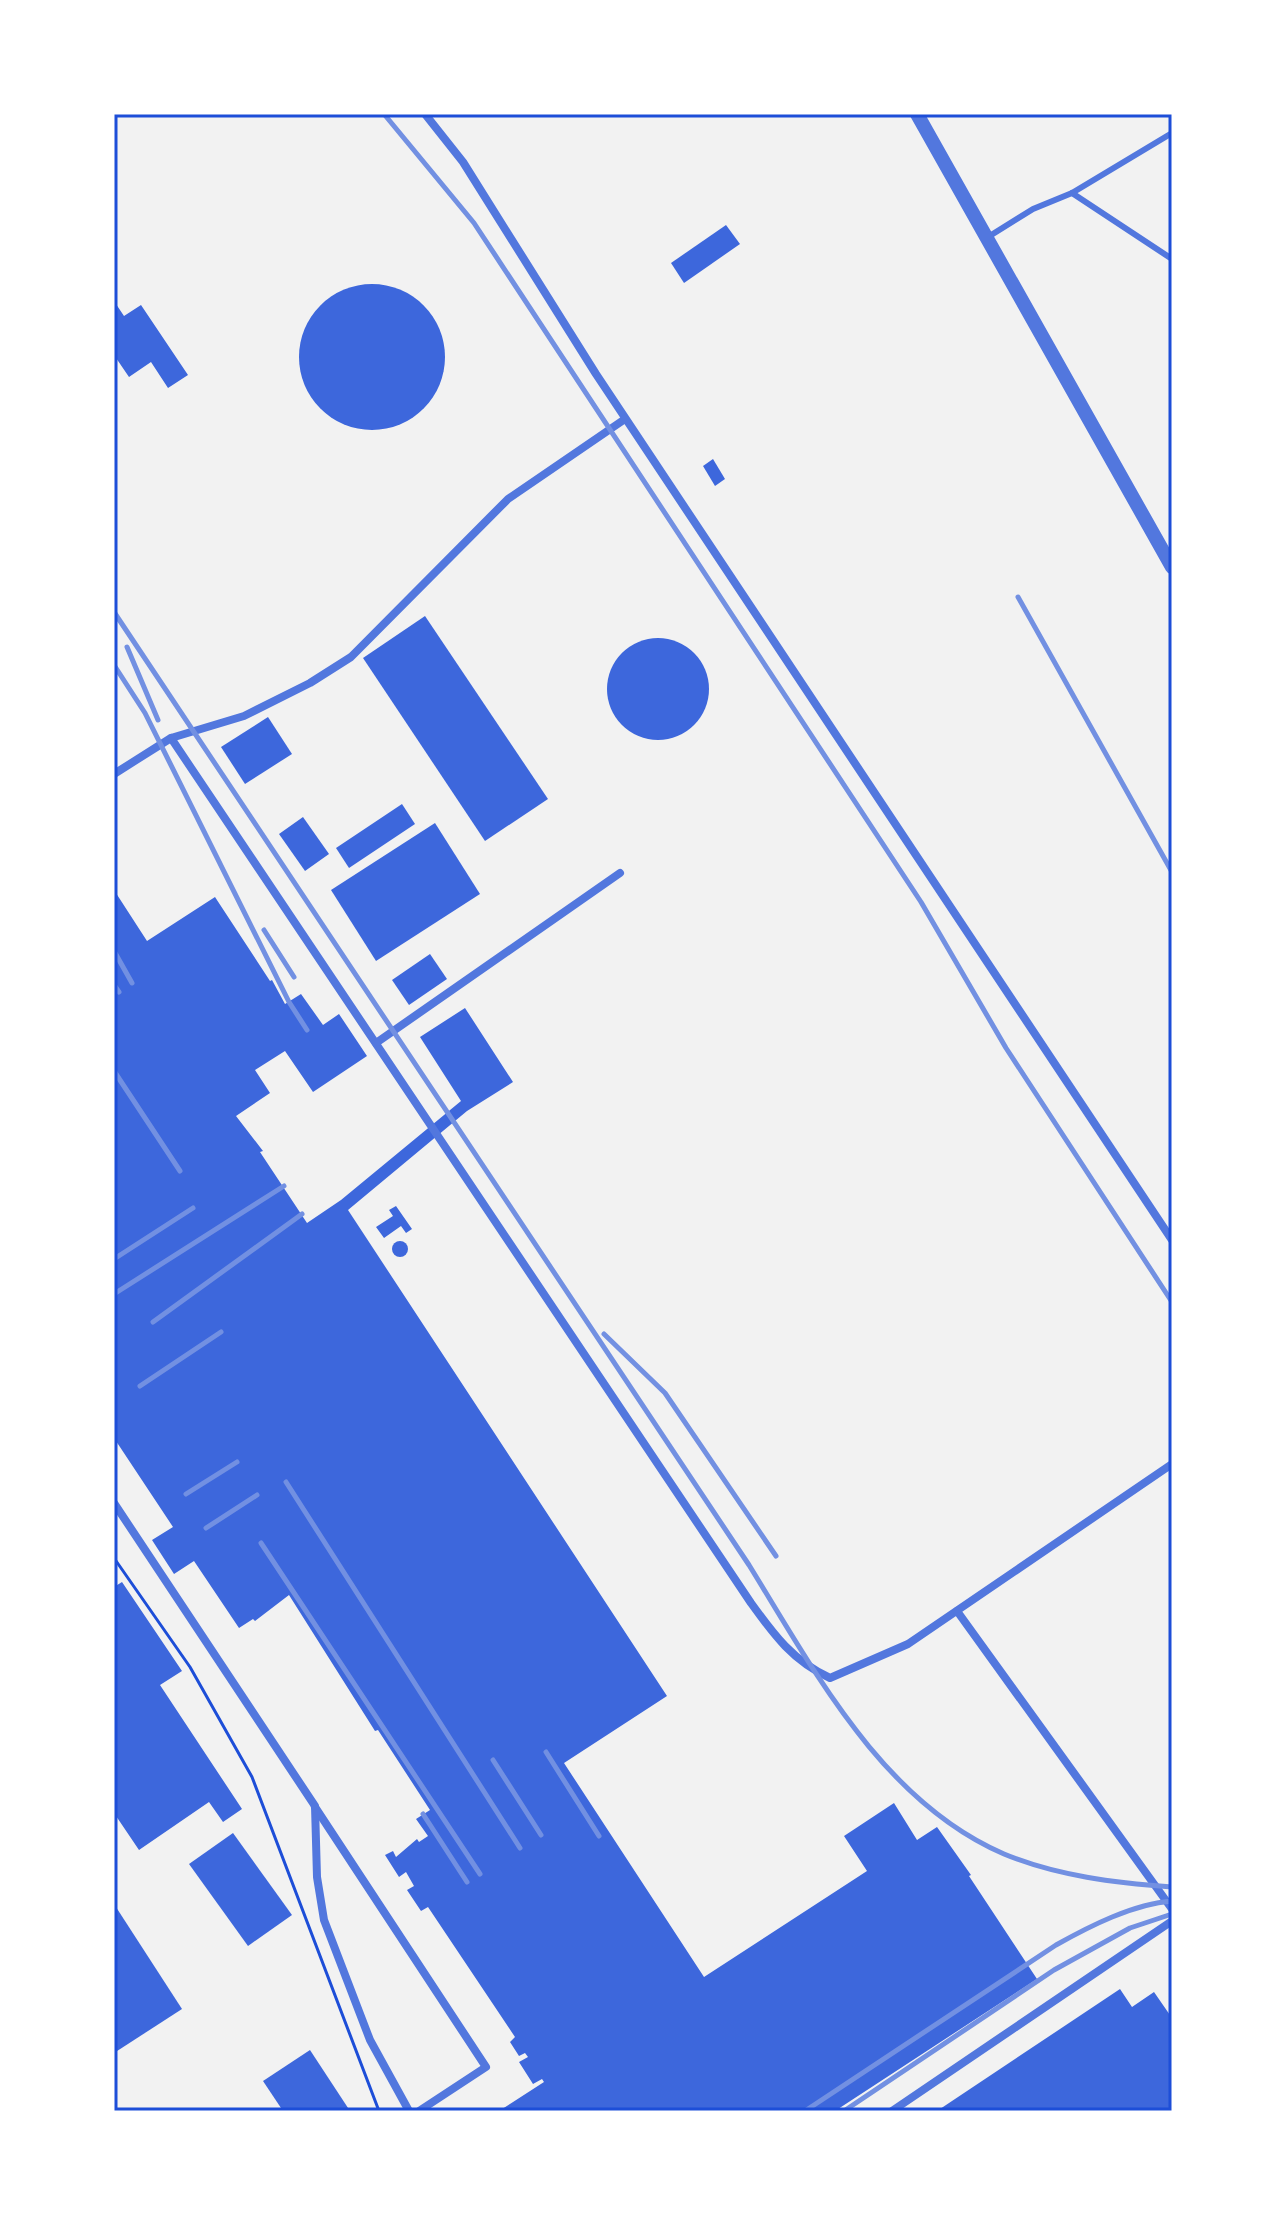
<svg xmlns="http://www.w3.org/2000/svg" width="1286" height="2225" viewBox="0 0 1286 2225" font-family="'PT Sans',sans-serif">
  <style>
    .building { fill: #3d67dc }
    .lines { fill: none; stroke-linecap: round; stroke-linejoin: round }
    .path { stroke: #1d4ed8; stroke-width: 3 }
    .service { stroke: #5277de; stroke-width: 6 }
    .minor { stroke: #5277de; stroke-width: 8 }
    .tertiary { stroke: #5277de; stroke-width: 14 }
    .rail { stroke: #7290e2; stroke-width: 5 }
    .neatline { fill: none; stroke: #1d4ed8; stroke-width: 3 }
  </style>
  <rect width="100%" height="100%" fill="#f2f2f2"/>
  <g class="building">
    <path d="M 726,225 L 740,244 L 684,283 L 671,263 Z"/>
    <circle cx="372" cy="357" r="73"/>
    <path d="M 114,301 L 124,316 L 141,305 L 188,375 L 168,388 L 151,362 L 129,377 L 114,355 Z"/>
    <path d="M 713,459 L 725,479 L 715,486 L 703,466 Z"/>
    <path d="M 425,616 L 548,799 L 485,841 L 363,658 Z"/>
    <circle cx="658" cy="689" r="51"/>
    <path d="M 268,717 L 292,754 L 245,784 L 221,747 Z"/>
    <path d="M 402,804 L 415,824 L 349,868 L 336,848 Z"/>
    <path d="M 303,817 L 329,854 L 305,871 L 279,834 Z"/>
    <path d="M 435,823 L 480,894 L 376,961 L 331,890 Z"/>
    <path d="M 114,890 L 147,941 L 215,897 L 270,981 L 272,980 L 285,1004 L 301,994 L 323,1025 L 339,1014 L 367,1056 L 313,1092 L 285,1051 L 255,1070 L 270,1093 L 236,1116 L 263,1151 L 260,1152 L 307,1223 L 341,1200 L 461,1101 L 420,1037 L 465,1008 L 513,1082 L 467,1111 L 348,1210 L 667,1696 L 564,1763 L 704,1977 L 867,1871 L 844,1836 L 894,1803 L 917,1840 L 937,1827 L 971,1875 L 969,1876 L 1037,1979 L 835,2111 L 499,2111 L 544,2082 L 542,2079 L 533,2084 L 519,2062 L 528,2057 L 525,2053 L 519,2056 L 510,2042 L 515,2037 L 428,1907 L 421,1911 L 407,1890 L 414,1886 L 406,1872 L 399,1877 L 385,1855 L 393,1851 L 396,1857 L 417,1839 L 419,1842 L 428,1836 L 416,1819 L 430,1810 L 378,1730 L 375,1731 L 289,1595 L 255,1621 L 253,1619 L 239,1628 L 194,1561 L 174,1574 L 152,1540 L 173,1527 L 114,1438 Z"/>
    <path d="M 430,954 L 447,979 L 409,1005 L 392,980 Z"/>
    <path d="M 396,1206 L 412,1229 L 406,1233 L 401,1226 L 384,1238 L 376,1227 L 393,1216 L 389,1210 Z"/>
    <circle cx="400" cy="1249" r="8"/>
    <path d="M 122,1582 L 182,1671 L 160,1685 L 242,1809 L 223,1822 L 209,1802 L 139,1850 L 114,1813 L 114,1587 Z"/>
    <path d="M 233,1833 L 292,1915 L 248,1946 L 189,1864 Z"/>
    <path d="M 114,1904 L 182,2009 L 114,2053 Z"/>
    <path d="M 1120,1989 L 1132,2007 L 1154,1992 L 1172,2018 L 1172,2111 L 937,2111 Z"/>
    <path d="M 310,2050 L 350,2111 L 283,2111 L 263,2081 Z"/>
  </g>
  <g class="lines">
    <path class="path" d="M 114,1558 L 190,1667 L 252,1777 L 379,2111"/>
    <g class="service">
      <path d="M 1072,193 L 1172,259"/>
      <path d="M 988,237 L 1033,209 L 1072,193 L 1172,133"/>
    </g>
    <g class="minor">
      <path d="M 425,114 L 463,162 L 596,374 L 1172,1240"/>
      <path d="M 171,738 L 751,1603 C 774,1635 793,1661 830,1678 L 908,1644 L 1172,1464"/>
      <path d="M 114,774 L 171,738 L 244,716 L 310,683 L 351,657 L 508,499 L 625,419"/>
      <path d="M 376,1043 L 620,873"/>
      <path d="M 114,1503 L 315,1806 L 317,1877 L 324,1920 L 370,2040 L 409,2111"/>
      <path d="M 957,1611 L 1172,1909"/>
      <path d="M 315,1807 L 486,2067 L 419,2111"/>
      <path d="M 892,2111 L 1172,1921"/>
    </g>
    <path class="tertiary" d="M 917,114 L 1172,567"/>
    <g class="rail">
      <path d="M 384,114 L 474,223 L 921,902 L 1006,1048 L 1172,1302"/>
      <path d="M 1018,597 L 1172,872"/>
      <path d="M 114,612 L 749,1565 C 815,1672 883,1802 1004,1854 C 1057,1876 1116,1883 1172,1887"/>
      <path d="M 127,647 L 158,720"/>
      <path d="M 114,665 L 145,713 L 289,1002 L 307,1030"/>
      <path d="M 264,930 L 294,977"/>
      <path d="M 114,951 L 132,983"/>
      <path d="M 114,985 L 119,992"/>
      <path d="M 114,1071 L 180,1171"/>
      <path d="M 114,1259 L 193,1208"/>
      <path d="M 114,1294 L 284,1186"/>
      <path d="M 153,1322 L 302,1214"/>
      <path d="M 604,1334 L 665,1393 L 776,1556"/>
      <path d="M 140,1386 L 221,1332"/>
      <path d="M 286,1482 L 520,1848"/>
      <path d="M 186,1494 L 237,1462"/>
      <path d="M 206,1528 L 257,1495"/>
      <path d="M 261,1543 L 480,1874"/>
      <path d="M 546,1752 L 599,1836"/>
      <path d="M 493,1760 L 541,1835"/>
      <path d="M 423,1814 L 467,1882"/>
      <path d="M 805,2111 L 1056,1945 C 1090,1926 1133,1904 1172,1901"/>
      <path d="M 844,2111 L 1054,1970 L 1130,1928 L 1172,1914"/>
    </g>
  </g>
  <rect width="1286" height="2225" fill="none" stroke="#ffffff" stroke-width="232"/>
  <rect x="116" y="116" width="1054" height="1993" class="neatline"/>
</svg>
